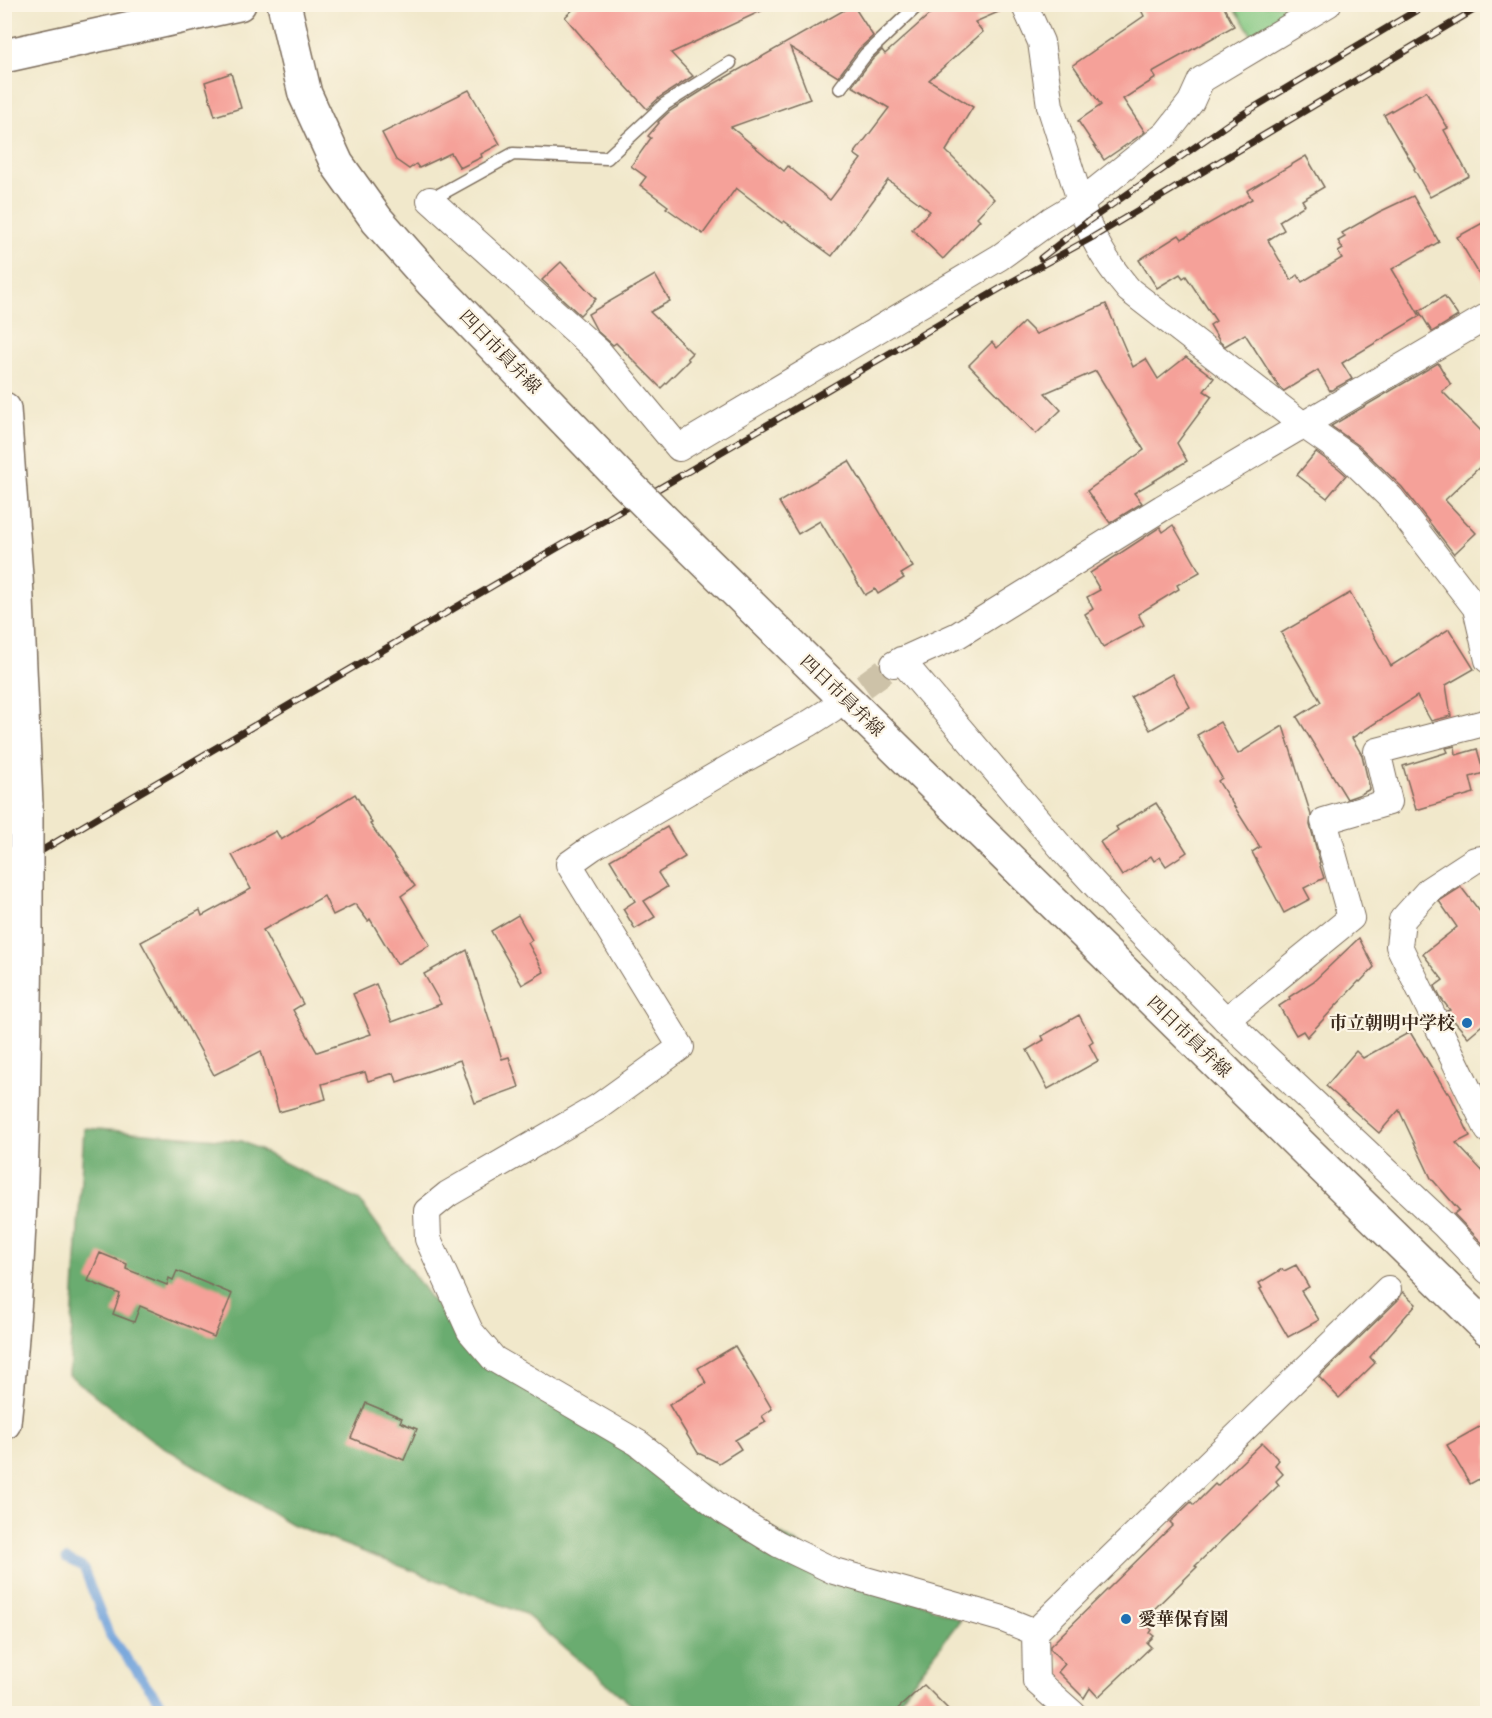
<svg xmlns="http://www.w3.org/2000/svg" width="1492" height="1718" viewBox="0 0 1492 1718" font-family="'IM FELL Double Pica','Noto Serif JP',serif">
  <style>
    .green { fill: #83c781; stroke: #5f7850; stroke-width: 1.5 }
    .forest { fill: #6aac6f; stroke: #526b46; stroke-width: 1.5 }
    .lines { fill: none; stroke-linecap: round; stroke-linejoin: round }
    .stream { stroke: #70a2db; stroke-width: 9 }
    .building { fill: #f5a199 }
    .street-tunnel { stroke: #cdc2a8; stroke-width: 26; stroke-dasharray: 26 13; stroke-linecap: butt }
    .lane-casing { stroke: #7b6c5b; stroke-width: 15 }
    .street-casing { stroke: #7b6c5b; stroke-width: 28 }
    .secondary-casing { stroke: #7b6c5b; stroke-width: 36 }
    .primary-casing { stroke: #7b6c5b; stroke-width: 36 }
    .highway-casing { stroke: #7b6c5b; stroke-width: 36 }
    .lane { stroke: #fff; stroke-width: 12 }
    .street { stroke: #fff; stroke-width: 26 }
    .secondary { stroke: #fff; stroke-width: 33 }
    .primary { stroke: #fff; stroke-width: 33 }
    .highway { stroke: #fff; stroke-width: 33 }
    .rail-casing { stroke: #3b2a1e; stroke-width: 7 }
    .rail { stroke: #fcf5e5; stroke-width: 4.5; stroke-dasharray: 14; stroke-linecap: butt }
    .primary-bridge-casing { stroke: #7b6c5b; stroke-width: 36; stroke-linecap: butt }
    .highway-bridge-casing { stroke: #7b6c5b; stroke-width: 36; stroke-linecap: butt }
    .primary-bridge { stroke: #fff; stroke-width: 33 }
    .highway-bridge { stroke: #fff; stroke-width: 33 }
    .poi-dot { fill: #1f6fb2; stroke: #fcf5e5; stroke-width: 2 }
    .labels { text-anchor: middle; dominant-baseline: central; stroke-width: 4.5; stroke-linejoin: round; paint-order: stroke }
    .street-label { font-size: 18px; fill: #3b2a1e; stroke: #fcf5e5 }
    .poi-label { font-size: 18px; font-weight: bold; fill: #3b2a1e; stroke: #fcf5e5; text-anchor: end }
  </style>
  <rect width="100%" height="100%" fill="#fcf5e5"/>
  <filter id="ink" filterUnits="userSpaceOnUse"><feTurbulence type="fractalNoise" baseFrequency=".0167" numOctaves="2"/><feDisplacementMap in="SourceGraphic" scale="12" xChannelSelector="R" yChannelSelector="G"/><feConvolveMatrix kernelMatrix="1 2 1 2 8 2 1 2 1" color-interpolation-filters="sRGB"/></filter>
  <filter id="wash" filterUnits="userSpaceOnUse"><feTurbulence type="fractalNoise" baseFrequency=".008" numOctaves="4" result="noise"/><feDisplacementMap in="SourceGraphic" scale="24" xChannelSelector="R" yChannelSelector="G"/><feGaussianBlur stdDeviation="1.35" result="paint"/><feColorMatrix in="noise" values="0 0 0 0 0 0 0 0 0 0 0 0 0 0 0 0 0 1.4 0 .05"/><feComposite in="paint" operator="in"/></filter>
  <g filter="url(#wash)">
    <rect width="100%" height="100%" fill="#f1e8cb"/>
    <path class="green" d="M 1233,5 L 1306,5 L 1253,37 Z"/>
    <path class="forest" d="M 84,1128 L 242,1141 L 360,1201 L 464,1344 L 684,1474 L 814,1554 L 960,1620 L 890,1713 L 641,1713 L 525,1614 L 291,1524 L 152,1440 L 69,1375 Z"/>
    <g class="lines">
      <path class="stream" d="M 66,1559 L 83,1567 L 110,1636 L 169,1714"/>
    </g>
    <g id="blocks">
      <g class="building">
        <path d="M 579,4 L 776,4 L 671,53 L 693,76 L 660,97 L 647,109 L 598,56 L 565,17 Z"/>
        <path d="M 941,4 L 1009,4 L 1010,7 L 975,22 L 983,32 L 929,80 L 973,107 L 946,151 L 994,199 L 977,217 L 980,220 L 943,259 L 912,229 L 930,211 L 888,180 L 832,256 L 784,221 L 782,223 L 736,188 L 703,234 L 666,208 L 668,206 L 640,185 L 646,177 L 631,166 L 651,138 L 648,136 L 659,123 L 658,122 L 670,111 L 705,89 L 853,5 L 873,36 L 859,49 L 838,77 L 790,47 L 810,99 L 731,127 L 784,171 L 788,166 L 830,200 L 861,159 L 854,154 L 889,108 L 852,86 L 872,60 L 882,50 L 885,54 Z"/>
        <path d="M 1138,4 L 1222,4 L 1234,26 L 1152,72 L 1156,78 L 1123,99 L 1145,132 L 1104,160 L 1078,121 L 1101,105 L 1073,65 L 1144,16 Z"/>
        <path d="M 231,73 L 241,108 L 215,116 L 205,82 Z"/>
        <path d="M 469,90 L 500,144 L 481,154 L 482,157 L 460,168 L 451,153 L 419,168 L 416,164 L 409,169 L 396,160 L 382,133 Z"/>
        <path d="M 1426,91 L 1448,128 L 1444,130 L 1469,176 L 1430,197 L 1414,169 L 1415,168 L 1384,115 Z"/>
        <path d="M 1306,156 L 1324,187 L 1302,200 L 1305,205 L 1279,221 L 1284,230 L 1268,240 L 1291,280 L 1298,275 L 1302,282 L 1342,258 L 1338,252 L 1343,249 L 1338,241 L 1345,237 L 1342,233 L 1379,212 L 1413,196 L 1439,242 L 1392,269 L 1420,316 L 1342,363 L 1352,379 L 1330,391 L 1318,370 L 1284,391 L 1279,387 L 1245,334 L 1225,346 L 1220,342 L 1210,325 L 1216,321 L 1186,276 L 1183,278 L 1180,274 L 1157,288 L 1139,260 L 1179,235 L 1182,239 L 1252,199 L 1247,191 Z"/>
        <path d="M 1488,220 L 1488,289 L 1457,237 Z"/>
        <path d="M 561,262 L 596,299 L 580,315 L 542,280 Z"/>
        <path d="M 655,275 L 670,301 L 650,312 L 692,353 L 687,358 L 689,360 L 661,388 L 616,343 L 613,345 L 597,331 L 588,314 Z"/>
        <path d="M 1444,296 L 1458,316 L 1432,332 L 1419,311 Z"/>
        <path d="M 1106,304 L 1133,367 L 1146,359 L 1158,379 L 1186,357 L 1214,378 L 1204,391 L 1212,396 L 1177,443 L 1187,461 L 1134,493 L 1142,503 L 1110,523 L 1087,491 L 1144,450 L 1096,371 L 1045,393 L 1061,410 L 1036,434 L 969,365 L 992,342 L 997,348 L 1024,322 L 1036,334 Z"/>
        <path d="M 1438,363 L 1451,385 L 1442,391 L 1488,438 L 1488,459 L 1445,500 L 1476,533 L 1454,554 L 1402,487 L 1358,445 L 1331,426 Z"/>
        <path d="M 1316,452 L 1338,468 L 1346,475 L 1327,498 L 1297,475 Z"/>
        <path d="M 849,461 L 913,567 L 901,574 L 904,578 L 878,594 L 875,589 L 865,595 L 820,521 L 798,534 L 779,502 Z"/>
        <path d="M 1173,525 L 1200,572 L 1177,585 L 1179,589 L 1138,614 L 1144,625 L 1103,647 L 1085,614 L 1093,609 L 1087,597 L 1100,590 L 1090,573 L 1160,527 L 1163,532 Z"/>
        <path d="M 1350,593 L 1391,666 L 1449,629 L 1474,669 L 1446,685 L 1451,716 L 1431,721 L 1417,696 L 1352,738 L 1362,755 L 1370,789 L 1361,794 L 1347,799 L 1297,717 L 1321,702 L 1281,633 Z"/>
        <path d="M 1172,674 L 1190,707 L 1150,730 L 1131,697 Z"/>
        <path d="M 1220,722 L 1238,754 L 1283,726 L 1311,815 L 1310,825 L 1320,862 L 1319,863 L 1324,878 L 1304,888 L 1310,899 L 1284,913 L 1252,852 L 1260,847 L 1218,781 L 1222,778 L 1197,735 Z"/>
        <path d="M 1455,746 L 1456,755 L 1477,749 L 1484,773 L 1470,777 L 1474,793 L 1416,810 L 1403,766 L 1448,752 L 1446,748 Z"/>
        <path d="M 355,794 L 372,823 L 370,824 L 415,886 L 401,896 L 430,945 L 397,964 L 370,919 L 368,921 L 355,904 L 333,915 L 324,896 L 263,930 L 303,1004 L 293,1010 L 317,1052 L 371,1034 L 353,994 L 376,984 L 392,1022 L 441,1004 L 424,974 L 467,950 L 502,1059 L 509,1057 L 519,1087 L 475,1103 L 460,1060 L 397,1082 L 394,1073 L 368,1081 L 365,1072 L 322,1084 L 326,1099 L 279,1112 L 261,1051 L 214,1075 L 141,942 L 200,910 L 202,916 L 251,889 L 232,855 L 276,831 L 281,840 Z"/>
        <path d="M 1156,803 L 1187,852 L 1166,866 L 1160,857 L 1154,861 L 1151,856 L 1122,876 L 1100,842 L 1118,830 L 1116,827 Z"/>
        <path d="M 667,827 L 685,857 L 658,873 L 667,887 L 644,901 L 655,917 L 635,929 L 623,909 L 635,901 L 610,860 Z"/>
        <path d="M 1461,887 L 1488,922 L 1488,1020 L 1468,1037 L 1449,1015 L 1447,1011 L 1450,1010 L 1440,997 L 1435,986 L 1443,980 L 1423,954 L 1457,927 L 1439,901 Z"/>
        <path d="M 518,915 L 532,940 L 528,943 L 544,972 L 522,985 L 491,931 Z"/>
        <path d="M 1359,938 L 1374,967 L 1360,982 L 1359,981 L 1307,1037 L 1303,1031 L 1296,1035 L 1279,1006 L 1290,999 L 1289,997 L 1314,981 Z"/>
        <path d="M 1079,1015 L 1093,1041 L 1089,1044 L 1098,1061 L 1048,1089 L 1027,1050 L 1044,1040 L 1042,1036 Z"/>
        <path d="M 1410,1032 L 1447,1093 L 1449,1092 L 1470,1136 L 1456,1143 L 1488,1177 L 1488,1249 L 1454,1214 L 1459,1210 L 1431,1178 L 1399,1110 L 1379,1133 L 1326,1086 L 1356,1051 L 1363,1058 Z"/>
        <path d="M 100,1253 L 127,1264 L 126,1269 L 167,1285 L 169,1278 L 173,1280 L 177,1271 L 232,1294 L 214,1337 L 140,1306 L 134,1322 L 113,1314 L 120,1294 L 88,1281 Z"/>
        <path d="M 1296,1265 L 1309,1287 L 1301,1291 L 1319,1320 L 1288,1337 L 1260,1289 L 1262,1288 L 1259,1283 L 1282,1269 L 1284,1271 Z"/>
        <path d="M 1403,1292 L 1416,1304 L 1370,1357 L 1375,1363 L 1339,1398 L 1319,1377 L 1398,1300 Z"/>
        <path d="M 735,1346 L 772,1409 L 762,1416 L 766,1422 L 735,1440 L 741,1449 L 719,1463 L 698,1453 L 669,1405 L 706,1383 L 698,1368 Z"/>
        <path d="M 366,1403 L 402,1418 L 400,1422 L 417,1429 L 404,1460 L 351,1438 Z"/>
        <path d="M 1488,1422 L 1488,1474 L 1470,1484 L 1447,1445 Z"/>
        <path d="M 1262,1443 L 1279,1460 L 1275,1465 L 1283,1474 L 1276,1481 L 1279,1485 L 1195,1566 L 1197,1567 L 1143,1620 L 1152,1630 L 1150,1633 L 1154,1636 L 1147,1643 L 1151,1647 L 1098,1697 L 1090,1688 L 1084,1698 L 1058,1672 L 1065,1664 L 1050,1649 L 1050,1646 L 1173,1525 L 1170,1522 L 1191,1502 L 1194,1505 L 1215,1484 L 1217,1486 Z"/>
        <path d="M 924,1685 L 952,1713 L 893,1713 Z"/>
      </g>
    </g>
  </g>
  <g filter="url(#ink)">
    <use href="#blocks" fill-opacity="0" stroke="#7b6c5b" stroke-width="1.5"/>
    <g class="lines">
      <path class="street-tunnel" d="M 832,709 L 894,664"/>
      <defs>
        <g id="lane">
          <path d="M 840,88 L 866,54 L 919,4"/>
          <path d="M 430,200 L 513,154 L 607,158 L 665,104 L 730,63"/>
        </g>
        <g id="street">
          <path d="M 1024,4 L 1041,42 L 1050,106 L 1087,222 C 1097,248 1111,269 1129,290 L 1302,424 L 1348,456 L 1391,498 L 1476,608 L 1488,660"/>
          <path d="M 430,200 L 600,353 L 679,448 L 1000,257 L 1051,220 L 1081,202 L 1166,134 L 1191,102 L 1201,80 L 1328,4"/>
          <path d="M 901,660 L 1065,852 L 1123,915 L 1226,1020 L 1444,1225 L 1488,1271"/>
          <path d="M 894,664 L 958,635 L 1162,508 L 1488,316"/>
          <path d="M 832,709 L 810,723 L 739,762 L 593,847 L 569,864 L 681,1047 L 598,1107 L 448,1194 L 427,1211 L 428,1239 L 470,1331 L 494,1359 L 638,1443 L 724,1511 L 778,1544 L 834,1571 L 1003,1619 L 1035,1632 L 1036,1681 L 1073,1714"/>
          <path d="M 1488,858 L 1475,860 L 1429,890 L 1402,920 L 1399,946 L 1488,1130"/>
          <path d="M 1226,1020 L 1351,918 L 1324,821 L 1389,802 L 1377,751 L 1488,722"/>
          <path d="M 1035,1632 L 1388,1289"/>
        </g>
        <path id="secondary" d="M 4,56 L 239,4"/>
        <g id="primary">
          <path d="M 284,4 L 305,94 L 337,164 L 377,220 L 432,282 L 622,479"/>
          <path d="M 658,515 L 1488,1329"/>
        </g>
        <g id="highway">
          <path d="M 4,409 L 16,576 L 26,805"/>
          <path d="M 4,1423 C 22,1259 24,1094 26,930"/>
        </g>
      </defs>
      <use href="#lane" class="lane-casing"/>
      <use href="#street" class="street-casing"/>
      <use href="#secondary" class="secondary-casing"/>
      <use href="#primary" class="primary-casing"/>
      <use href="#highway" class="highway-casing"/>
      <use href="#lane" class="lane"/>
      <use href="#street" class="street"/>
      <use href="#secondary" class="secondary"/>
      <use href="#primary" class="primary"/>
      <use href="#highway" class="highway"/>
      <defs>
        <g id="rail">
          <path d="M 1041,258 L 1087,222 L 1238,117 L 1427,4"/>
          <path d="M 4,873 L 98,817 L 1013,281 L 1093,237 L 1484,4"/>
        </g>
      </defs>
      <use href="#rail" class="rail-casing"/>
      <use href="#rail" class="rail"/>
      <defs>
        <path id="primary-bridge" d="M 622,479 L 658,515"/>
        <path id="highway-bridge" d="M 26,805 L 26,930"/>
      </defs>
      <use href="#primary-bridge" class="primary-bridge-casing"/>
      <use href="#highway-bridge" class="highway-bridge-casing"/>
      <use href="#primary-bridge" class="primary-bridge"/>
      <use href="#highway-bridge" class="highway-bridge"/>
    </g>
  </g>
  <g class="poi-dot">
    <circle cx="1467" cy="1023" r="6"/>
    <circle cx="1126" cy="1619" r="6"/>
  </g>
  <g class="labels">
    <g class="street-label">
      <text transform="translate(500 352) rotate(46)">四日市員弁線</text>
      <text transform="translate(842 696) rotate(44)">四日市員弁線</text>
      <text transform="translate(1189 1037) rotate(44)">四日市員弁線</text>
    </g>
    <g class="poi-label">
      <text x="1455" y="1023">市立朝明中学校</text>
      <text x="1138" y="1619" text-anchor="start">愛華保育園</text>
    </g>
  </g>
  <rect width="1492" height="1718" fill="none" stroke="#fcf5e5" stroke-width="24"/>
</svg>
